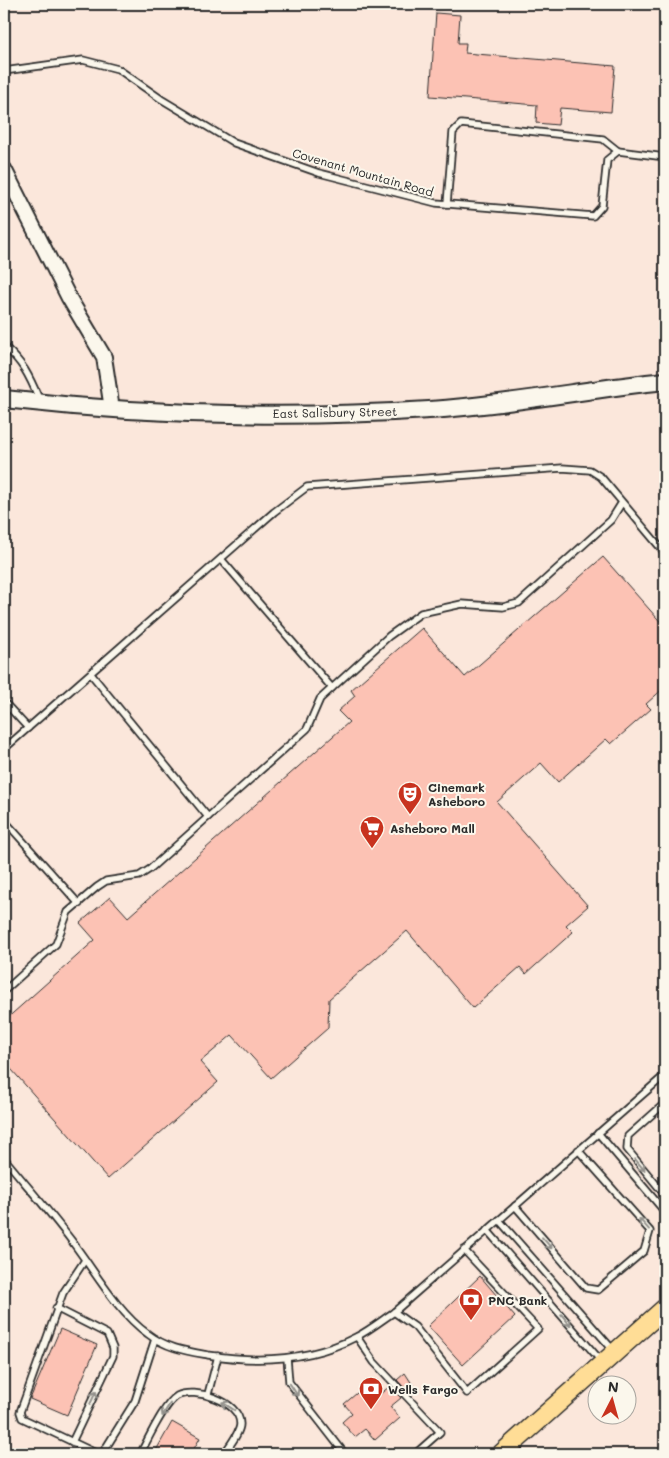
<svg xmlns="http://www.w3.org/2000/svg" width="669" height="1458" viewBox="0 0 669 1458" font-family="Mali,sans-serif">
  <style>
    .building { fill: #fcc2b4; stroke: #2b2b2b }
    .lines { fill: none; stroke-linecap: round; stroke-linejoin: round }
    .service-casing { stroke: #2b2b2b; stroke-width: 9 }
    .tertiary-casing { stroke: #2b2b2b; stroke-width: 18 }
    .secondary-casing { stroke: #2b2b2b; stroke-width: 20 }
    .primary-casing { stroke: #2b2b2b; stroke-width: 21 }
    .service { stroke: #fbf7ec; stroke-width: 5.5 }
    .tertiary { stroke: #fbf7ec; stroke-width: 14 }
    .secondary { stroke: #fbf7ec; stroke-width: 16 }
    .primary { stroke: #ffdd96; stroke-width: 18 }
    .oneway { stroke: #93918c }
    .labels { text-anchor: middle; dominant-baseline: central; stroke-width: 4; stroke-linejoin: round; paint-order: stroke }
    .street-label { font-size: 12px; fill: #2b2b2b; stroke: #fbf7ec }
    .poi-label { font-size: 12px; font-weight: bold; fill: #2b2b2b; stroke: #fbf7ec; text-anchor: start }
  </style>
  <rect width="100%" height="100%" fill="#fbe7db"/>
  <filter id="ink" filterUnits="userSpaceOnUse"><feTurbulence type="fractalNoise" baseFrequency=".02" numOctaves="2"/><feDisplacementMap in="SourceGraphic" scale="10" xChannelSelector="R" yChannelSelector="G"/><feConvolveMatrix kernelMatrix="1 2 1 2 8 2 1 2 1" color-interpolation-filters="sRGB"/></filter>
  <g filter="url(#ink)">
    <g class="building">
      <path d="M 436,13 L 460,15 L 458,43 L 466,43 L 465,53 L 615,66 L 611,112 L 560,108 L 558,125 L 536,123 L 537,105 L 430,96 Z"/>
      <path d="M 603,557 L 665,627 L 665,687 L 646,704 L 651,709 L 611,744 L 606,739 L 558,782 L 541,763 L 497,802 L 588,906 L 566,925 L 573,932 L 526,974 L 520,967 L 473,1008 L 407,931 L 329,999 L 328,1028 L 271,1078 L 232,1035 L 200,1062 L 218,1082 L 108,1179 L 4,1061 L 4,1021 L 95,940 L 80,923 L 110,897 L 128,917 L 349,722 L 338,711 L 355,696 L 351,690 L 422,628 L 465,677 Z"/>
      <path d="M 480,1276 L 515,1317 L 463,1365 L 428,1326 Z"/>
      <path d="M 60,1329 L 97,1345 L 67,1415 L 30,1399 Z"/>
      <path d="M 405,1373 L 414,1387 L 408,1392 L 397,1380 Z"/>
      <path d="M 369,1383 L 379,1395 L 390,1386 L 401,1398 L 390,1407 L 400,1418 L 375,1440 L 365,1429 L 355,1437 L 342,1422 L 352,1413 L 344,1404 Z"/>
      <path d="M 172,1422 L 200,1438 L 191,1454 L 154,1454 Z"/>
    </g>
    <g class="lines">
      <defs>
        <g id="service">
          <path d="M 4,71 L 83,60 L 118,69 L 161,99 L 234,143 L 319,173 L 436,203 L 593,216 L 602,206 L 607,160 L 618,151 L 665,157"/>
          <path d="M 447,204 L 453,132 L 461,124 L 603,139 L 618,151"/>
          <path d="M 4,346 C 23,363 29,375 39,399"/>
          <path d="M 221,559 L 332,688 L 389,636 L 421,613 L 462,604 L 503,607 L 519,603 L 611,520 L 621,504"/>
          <path d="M 4,702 L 28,728"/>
          <path d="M 4,749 L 274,512 L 307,487 L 562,468 L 590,470 L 601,477 L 665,553"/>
          <path d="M 208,817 L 307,729 L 320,699 L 332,688"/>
          <path d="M 4,820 L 79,904"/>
          <path d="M 4,991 L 56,944 L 68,912 L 97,887 L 106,881 L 139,876 L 150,869 L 208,817 L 91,674"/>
          <path d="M 665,1103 L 628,1136 L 627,1149 L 665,1195"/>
          <path d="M 598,1133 L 665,1212"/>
          <path d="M 4,1158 C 26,1185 50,1212 71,1240 C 94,1270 117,1312 148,1334 C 166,1348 186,1351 208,1355 C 259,1363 310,1361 356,1337 C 370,1330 382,1320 394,1312 L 665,1075"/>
          <path d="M 515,1206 L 586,1288 L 598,1290 L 644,1251 L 650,1231 L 578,1150"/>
          <path d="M 499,1220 L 614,1351"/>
          <path d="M 487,1230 L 601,1361"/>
          <path d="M 85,1260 L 63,1293 L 20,1412 L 22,1418 L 98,1454"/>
          <path d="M 56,1308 L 107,1334 L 113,1348 L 113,1356 L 72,1442"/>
          <path d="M 394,1312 L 415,1327 L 467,1393 L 538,1329 L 464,1250"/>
          <path d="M 357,1337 L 374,1362 L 440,1432 L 415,1454"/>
          <path d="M 287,1358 L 289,1382 L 345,1454"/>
          <path d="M 208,1394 L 218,1356"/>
          <path d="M 102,1454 L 135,1401 L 155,1339"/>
          <path d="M 140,1454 C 148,1440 164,1404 177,1396 C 195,1387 240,1401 240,1424 C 240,1433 229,1446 224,1454"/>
        </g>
        <path id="tertiary" d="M 4,169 L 69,298 L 104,357 L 112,409"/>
        <path id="secondary" d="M 4,399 C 144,415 288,419 429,410 C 508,405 587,389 665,381"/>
        <path id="primary" d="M 501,1454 L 665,1308"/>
      </defs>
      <use href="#service" class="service-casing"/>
      <use href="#tertiary" class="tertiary-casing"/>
      <use href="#secondary" class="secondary-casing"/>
      <use href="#primary" class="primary-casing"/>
      <use href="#service" class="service"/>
      <use href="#tertiary" class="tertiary"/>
      <use href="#secondary" class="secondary"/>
      <use href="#primary" class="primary"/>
    </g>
    <defs><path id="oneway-shaft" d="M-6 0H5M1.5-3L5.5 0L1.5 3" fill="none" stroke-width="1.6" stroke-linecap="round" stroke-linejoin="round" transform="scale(1.25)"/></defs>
    <g class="oneway">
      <use href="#oneway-shaft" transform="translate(640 1165) rotate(50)"/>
      <use href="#oneway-shaft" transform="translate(644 1224) rotate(-132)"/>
      <use href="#oneway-shaft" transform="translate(547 1243) rotate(49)"/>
      <use href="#oneway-shaft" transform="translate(566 1320) rotate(50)"/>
      <use href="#oneway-shaft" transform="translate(294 1390) rotate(57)"/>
      <use href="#oneway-shaft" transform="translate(93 1398) rotate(-65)"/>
      <use href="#oneway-shaft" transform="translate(228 1406) rotate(-147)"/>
      <use href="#oneway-shaft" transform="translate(166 1410) rotate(122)"/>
    </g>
  </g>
  <defs>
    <symbol id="theatre-pin" viewBox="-11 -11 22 30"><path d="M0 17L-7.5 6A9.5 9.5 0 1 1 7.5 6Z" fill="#c8321e" stroke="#fbf7ec"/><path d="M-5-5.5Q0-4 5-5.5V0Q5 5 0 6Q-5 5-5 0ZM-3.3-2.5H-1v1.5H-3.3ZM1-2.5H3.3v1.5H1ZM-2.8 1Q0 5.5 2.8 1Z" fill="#fff"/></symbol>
    <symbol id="supermarket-pin" viewBox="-11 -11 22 30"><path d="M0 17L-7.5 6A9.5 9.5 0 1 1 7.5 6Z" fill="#c8321e" stroke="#fbf7ec"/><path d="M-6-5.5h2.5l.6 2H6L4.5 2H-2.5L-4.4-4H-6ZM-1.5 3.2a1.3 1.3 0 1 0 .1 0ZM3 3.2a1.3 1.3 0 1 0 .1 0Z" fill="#fff"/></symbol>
    <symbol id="bank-pin" viewBox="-11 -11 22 30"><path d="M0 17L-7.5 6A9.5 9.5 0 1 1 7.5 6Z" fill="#c8321e" stroke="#fbf7ec"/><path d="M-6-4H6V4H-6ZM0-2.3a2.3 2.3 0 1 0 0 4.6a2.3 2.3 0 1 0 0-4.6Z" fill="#fff"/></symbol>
  </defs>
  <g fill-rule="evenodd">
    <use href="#theatre-pin" x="396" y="780" width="28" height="38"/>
    <use href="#supermarket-pin" x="358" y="814" width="28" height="38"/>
    <use href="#bank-pin" x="457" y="1286" width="28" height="38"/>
    <use href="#bank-pin" x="357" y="1375" width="28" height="38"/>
  </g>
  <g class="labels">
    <g class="street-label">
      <text transform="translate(363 172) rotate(16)">Covenant Mountain Road</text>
      <text transform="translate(335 412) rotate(-1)">East Salisbury Street</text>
    </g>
    <g class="poi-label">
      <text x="428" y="787">Cinemark<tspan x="428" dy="14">Asheboro</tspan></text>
      <text x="390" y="828">Asheboro Mall</text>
      <text x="488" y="1300">PNC Bank</text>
      <text x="388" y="1389">Wells Fargo</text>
    </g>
  </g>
  <rect width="669" height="1458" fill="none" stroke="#fbf7ec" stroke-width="20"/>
  <rect x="10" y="10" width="649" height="1438" fill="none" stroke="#2b2b2b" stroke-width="2" filter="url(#ink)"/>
  <g transform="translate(612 1400) rotate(6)"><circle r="24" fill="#fbf7ec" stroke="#a8a59f"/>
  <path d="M0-4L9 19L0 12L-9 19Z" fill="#c8321e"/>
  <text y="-8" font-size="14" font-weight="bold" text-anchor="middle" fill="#2b2b2b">N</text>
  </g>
</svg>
